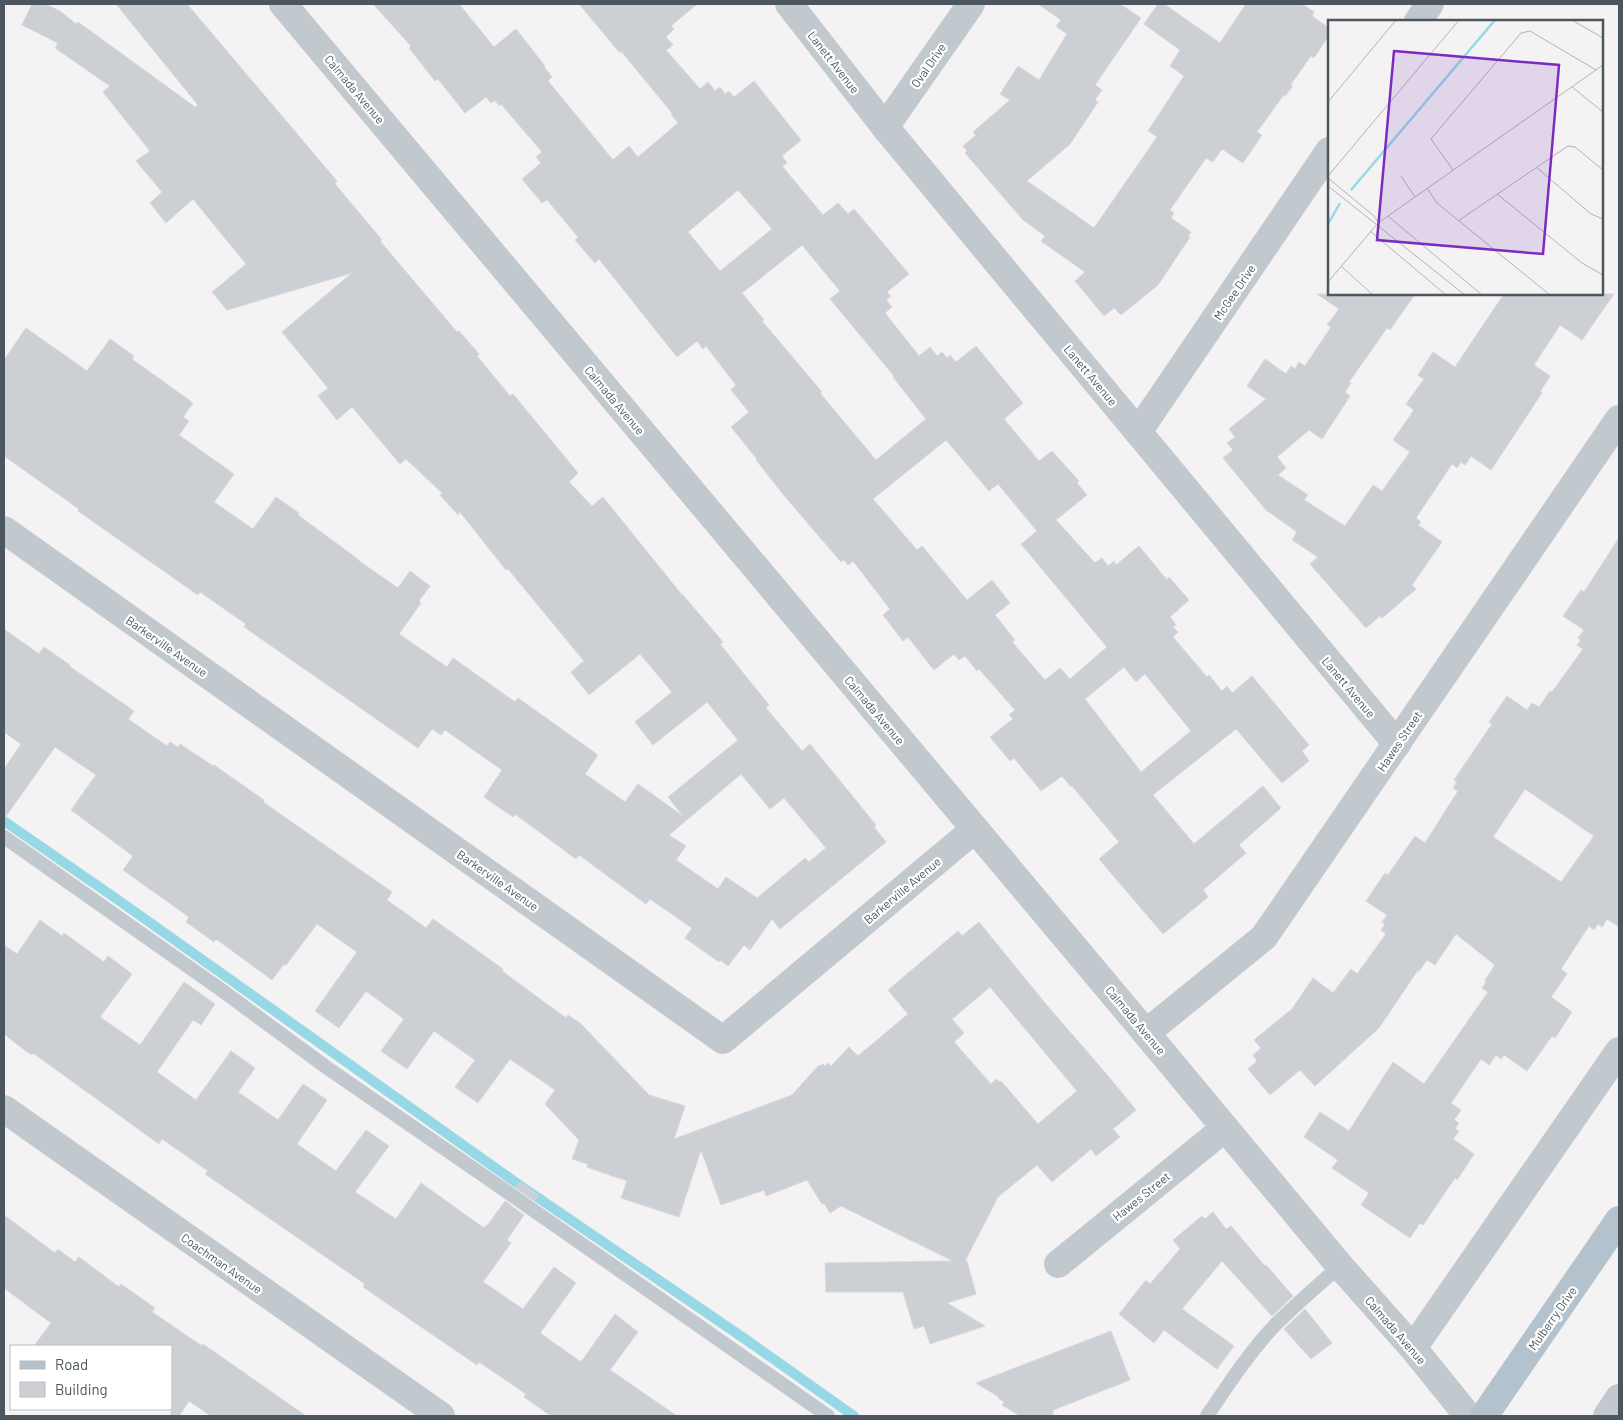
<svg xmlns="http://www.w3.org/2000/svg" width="1623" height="1420" viewBox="0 0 1623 1420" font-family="Barlow,sans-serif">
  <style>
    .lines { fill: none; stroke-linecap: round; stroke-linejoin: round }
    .stream { stroke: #96d8e6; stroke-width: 10 }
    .building { fill: #cccfd4; stroke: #d6d8dd; fill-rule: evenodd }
    .service { stroke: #c1c9cf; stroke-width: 14 }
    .minor { stroke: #c1c9cf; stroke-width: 28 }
    .tertiary { stroke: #c1c9cf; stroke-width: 28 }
    .primary { stroke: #b4c2ce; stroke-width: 28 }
    .labels { text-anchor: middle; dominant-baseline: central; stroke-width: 4.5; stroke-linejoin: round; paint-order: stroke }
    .street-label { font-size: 12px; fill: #4b565e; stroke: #fff }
    .inset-river { fill: none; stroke: #96d8e6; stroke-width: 2.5 }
    .inset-road { fill: none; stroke: #b0b4b7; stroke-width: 1 }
    .view { fill: #7b2cbf; fill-opacity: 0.15; stroke: #7b2cbf; stroke-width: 2.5 }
    .inset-edge { fill: none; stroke: #4b565e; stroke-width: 2.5 }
  </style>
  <rect width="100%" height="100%" fill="#f4f2f2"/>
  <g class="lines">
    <path class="stream" d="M 4,821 L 121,902 L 518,1184 L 748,1341 L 854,1416"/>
  </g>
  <g class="building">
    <path d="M 32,4 L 45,4 L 60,11 L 76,24 L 78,22 L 195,107 L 198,105 L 116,4 L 187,4 L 337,181 L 335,184 L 382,240 L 380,241 L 457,332 L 459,331 L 479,354 L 477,356 L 510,396 L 513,394 L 578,473 L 569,482 L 592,506 L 603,497 L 682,595 L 683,595 L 723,642 L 720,644 L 769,705 L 766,708 L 802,751 L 810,744 L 876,825 L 874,827 L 886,842 L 780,929 L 772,919 L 750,950 L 744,945 L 728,966 L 720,960 L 719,962 L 685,938 L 692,928 L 650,899 L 646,904 L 579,855 L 576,859 L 515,814 L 513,817 L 484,797 L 502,770 L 445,730 L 441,735 L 432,729 L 418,748 L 244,627 L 246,624 L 200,592 L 198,595 L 78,511 L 79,509 L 4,456 L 4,360 L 26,328 L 87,371 L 110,339 L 134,356 L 132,359 L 193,403 L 183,417 L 189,421 L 179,435 L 234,474 L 214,502 L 253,529 L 276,497 L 299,513 L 298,515 L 359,560 L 359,561 L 398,588 L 410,571 L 430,586 L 419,601 L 421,603 L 399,634 L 447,667 L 453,658 L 515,702 L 518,698 L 598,755 L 585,774 L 625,802 L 638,784 L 683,816 L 668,797 L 738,740 L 707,702 L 653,745 L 635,722 L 672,692 L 640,654 L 589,695 L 571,672 L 584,661 L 508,569 L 506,570 L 460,512 L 458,515 L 440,495 L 442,493 L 406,459 L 400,464 L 352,407 L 337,420 L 318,396 L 328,388 L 282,332 L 352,273 L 227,310 L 212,292 L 246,264 L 193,199 L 166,223 L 150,203 L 162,192 L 136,161 L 150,151 L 103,92 L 110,86 L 55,48 L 58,43 L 22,25 ZM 741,774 L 770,809 L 784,798 L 826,848 L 809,862 L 805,858 L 757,898 L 726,877 L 718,889 L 676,860 L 686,846 L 669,835 Z"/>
    <path d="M 373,4 L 459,4 L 494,47 L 516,29 L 545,66 L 544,67 L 552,77 L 548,81 L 613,160 L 629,146 L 638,157 L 678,123 L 671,114 L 672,113 L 621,51 L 620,53 L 579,4 L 697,4 L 671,26 L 674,29 L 666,37 L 673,45 L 666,50 L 700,89 L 708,82 L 715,91 L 720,87 L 725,94 L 729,91 L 734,97 L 754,81 L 801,140 L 782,156 L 787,163 L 782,166 L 823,215 L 838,203 L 848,214 L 854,209 L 909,274 L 887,292 L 891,296 L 886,300 L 892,307 L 885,313 L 919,356 L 930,347 L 937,356 L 942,352 L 947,358 L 950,355 L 956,362 L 976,346 L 1023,403 L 1004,419 L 1039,461 L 1052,451 L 1079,481 L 1077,483 L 1087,495 L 1056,520 L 1095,563 L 1102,558 L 1108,566 L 1114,561 L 1116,565 L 1139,546 L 1167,580 L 1169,577 L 1189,600 L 1170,617 L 1176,625 L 1173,627 L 1178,632 L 1173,637 L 1207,677 L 1209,675 L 1222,691 L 1227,686 L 1232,693 L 1252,676 L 1309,745 L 1302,751 L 1309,761 L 1282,783 L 1236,729 L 1153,795 L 1194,844 L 1263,786 L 1281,808 L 1239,845 L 1246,853 L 1203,890 L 1208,897 L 1163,934 L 1099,859 L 1119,842 L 1072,786 L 1071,787 L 1062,776 L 1041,791 L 1014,758 L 1010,761 L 990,737 L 1013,719 L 1009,715 L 1015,710 L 979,669 L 977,671 L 965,656 L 959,660 L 954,654 L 934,670 L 908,637 L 903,641 L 883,615 L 890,609 L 853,561 L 848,565 L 844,560 L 841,562 L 782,493 L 756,460 L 757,459 L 731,427 L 749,412 L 731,390 L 736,385 L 706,346 L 703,349 L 697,341 L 677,357 L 599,259 L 595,263 L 575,240 L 578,237 L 547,200 L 542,203 L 522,179 L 541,163 L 536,157 L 542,152 L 501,104 L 499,106 L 495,100 L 491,103 L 486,97 L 465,113 L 438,79 L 435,81 L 409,48 L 411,46 ZM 738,190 L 772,229 L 720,271 L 688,232 ZM 802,245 L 840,291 L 830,299 L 894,376 L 893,377 L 926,419 L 876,460 L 820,393 L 822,392 L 762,321 L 764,320 L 742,293 ZM 946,440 L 989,491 L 998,484 L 1037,531 L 1021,544 L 1107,647 L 1070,679 L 1060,668 L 1045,680 L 1012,642 L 1015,640 L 995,615 L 1010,603 L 992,580 L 967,600 L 922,546 L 917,550 L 873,499 ZM 1124,667 L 1136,682 L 1145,674 L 1191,731 L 1141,772 L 1085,699 Z"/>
    <path d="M 1038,4 L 1120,4 L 1141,18 L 1095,85 L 1102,90 L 1095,100 L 1098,102 L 1070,144 L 1027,181 L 1094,228 L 1157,137 L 1148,131 L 1184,76 L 1170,66 L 1180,50 L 1144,24 L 1158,4 L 1164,4 L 1220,43 L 1246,4 L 1302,4 L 1314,12 L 1312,16 L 1329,28 L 1329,35 L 1314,58 L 1311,56 L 1291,84 L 1292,87 L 1286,95 L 1283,96 L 1257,132 L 1262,135 L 1243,163 L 1222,149 L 1213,162 L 1206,158 L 1170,210 L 1174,213 L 1171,218 L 1191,232 L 1188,236 L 1190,237 L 1158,285 L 1121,315 L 1114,308 L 1104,316 L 1075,281 L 1085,272 L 1041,241 L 1045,236 L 1023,220 L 965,153 L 967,151 L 963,146 L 976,135 L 973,132 L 1010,100 L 1000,94 L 1018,66 L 1039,80 L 1067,34 L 1056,26 L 1061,20 Z"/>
    <path d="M 1317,294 L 1415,294 L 1390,330 L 1387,328 L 1349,382 L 1351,383 L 1345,392 L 1350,396 L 1322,439 L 1309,430 L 1277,457 L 1286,468 L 1278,475 L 1308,495 L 1304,500 L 1345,526 L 1373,485 L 1382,491 L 1410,452 L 1393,440 L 1414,410 L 1406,404 L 1424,379 L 1418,375 L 1433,352 L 1455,367 L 1504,294 L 1614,294 L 1582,340 L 1560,325 L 1534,365 L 1550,376 L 1540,392 L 1542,393 L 1491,470 L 1471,456 L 1465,465 L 1461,462 L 1457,468 L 1452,464 L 1416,518 L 1421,522 L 1418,525 L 1442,542 L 1412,585 L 1416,589 L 1382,618 L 1380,616 L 1366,628 L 1310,564 L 1318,557 L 1292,540 L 1297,532 L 1266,510 L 1223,458 L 1233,450 L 1227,443 L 1235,437 L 1229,429 L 1266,399 L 1247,386 L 1265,359 L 1286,374 L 1291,366 L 1295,369 L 1299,362 L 1305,366 L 1331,327 L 1327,325 L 1339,309 Z"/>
    <path d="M 1619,538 L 1619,927 L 1607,919 L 1602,927 L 1598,924 L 1594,930 L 1589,926 L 1561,969 L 1567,974 L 1551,997 L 1572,1012 L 1555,1038 L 1552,1036 L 1527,1071 L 1504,1055 L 1501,1059 L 1496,1055 L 1489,1065 L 1481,1059 L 1451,1103 L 1461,1110 L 1454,1120 L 1459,1123 L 1455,1129 L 1459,1131 L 1453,1139 L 1474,1154 L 1457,1180 L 1455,1178 L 1423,1225 L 1420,1223 L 1410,1238 L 1361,1205 L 1369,1193 L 1332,1168 L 1338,1160 L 1304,1137 L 1320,1112 L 1349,1131 L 1393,1062 L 1424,1084 L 1488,992 L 1482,988 L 1486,982 L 1485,980 L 1495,965 L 1456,934 L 1435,965 L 1427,960 L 1419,971 L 1418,970 L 1379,1028 L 1315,1086 L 1300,1070 L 1270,1095 L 1248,1069 L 1257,1061 L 1253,1055 L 1261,1048 L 1254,1040 L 1292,1009 L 1313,978 L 1333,993 L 1351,969 L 1357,974 L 1386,934 L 1381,930 L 1385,924 L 1382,922 L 1387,915 L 1366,901 L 1385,873 L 1388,875 L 1415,836 L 1425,843 L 1458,791 L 1453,788 L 1457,782 L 1454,780 L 1492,724 L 1489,722 L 1507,696 L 1527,710 L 1532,703 L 1539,707 L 1550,691 L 1552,692 L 1583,649 L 1577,645 L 1581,640 L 1578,638 L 1584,630 L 1563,616 L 1581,590 L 1584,592 ZM 1525,789 L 1594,836 L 1561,882 L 1493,837 Z"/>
    <path d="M 4,629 L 39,654 L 44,647 L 70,665 L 69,666 L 134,711 L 128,719 L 167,746 L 170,742 L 178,747 L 180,744 L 213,766 L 214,765 L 264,800 L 263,802 L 392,892 L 387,900 L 426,928 L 433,919 L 503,969 L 502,971 L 566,1018 L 568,1015 L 581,1024 L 649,1095 L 685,1106 L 674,1139 L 792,1095 L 819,1065 L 820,1066 L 823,1064 L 825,1066 L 828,1063 L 831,1066 L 849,1047 L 858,1056 L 908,1014 L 888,990 L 958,931 L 962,936 L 979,922 L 1045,1003 L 1109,1077 L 1136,1110 L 1113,1129 L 1120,1137 L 1096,1156 L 1091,1149 L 1052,1182 L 1037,1165 L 998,1197 L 965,1261 L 967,1261 L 976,1294 L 947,1303 L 985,1326 L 930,1344 L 924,1326 L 914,1329 L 903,1292 L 826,1292 L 825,1263 L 953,1261 L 841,1206 L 830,1213 L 824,1203 L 822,1204 L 807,1180 L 766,1196 L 764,1190 L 721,1205 L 701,1150 L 679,1217 L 621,1198 L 627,1181 L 587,1167 L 588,1164 L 572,1159 L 579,1140 L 545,1104 L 555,1090 L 510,1059 L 478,1103 L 455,1087 L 475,1060 L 434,1031 L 407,1069 L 381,1051 L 404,1019 L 366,991 L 339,1028 L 315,1011 L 357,952 L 317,924 L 286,965 L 284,964 L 272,980 L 216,939 L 214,942 L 186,922 L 189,917 L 123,870 L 133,856 L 71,810 L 96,775 L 55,747 L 4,819 L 4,769 L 21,744 L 4,732 ZM 990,987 L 1077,1091 L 1038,1124 L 1001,1081 L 1000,1082 L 996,1079 L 991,1084 L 954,1042 L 964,1033 L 952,1019 Z"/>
    <path d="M 40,920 L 62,936 L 64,933 L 104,962 L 108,956 L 132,974 L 100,1017 L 140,1045 L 184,982 L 215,1004 L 201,1025 L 193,1020 L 157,1072 L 196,1100 L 231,1051 L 255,1068 L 238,1092 L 278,1120 L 303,1084 L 327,1100 L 297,1144 L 336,1171 L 366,1130 L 389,1146 L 355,1192 L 396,1219 L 421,1183 L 484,1228 L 486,1225 L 487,1226 L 505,1201 L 524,1215 L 507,1240 L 511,1243 L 483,1282 L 523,1309 L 554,1267 L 576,1283 L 540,1333 L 581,1362 L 615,1314 L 638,1332 L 610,1370 L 677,1416 L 551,1416 L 524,1397 L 526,1394 L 479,1362 L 477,1365 L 411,1320 L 363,1287 L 365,1284 L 205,1174 L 208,1171 L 162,1139 L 159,1144 L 33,1053 L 32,1055 L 27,1052 L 4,1034 L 4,945 L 17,954 Z"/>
    <path d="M 520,1182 L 538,1195 L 535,1200 L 516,1187 Z"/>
    <path d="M 1213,1212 L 1226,1229 L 1231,1226 L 1265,1266 L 1266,1265 L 1293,1296 L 1272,1316 L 1222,1261 L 1182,1309 L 1234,1346 L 1217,1369 L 1164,1330 L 1154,1343 L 1119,1314 L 1146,1280 L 1150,1284 L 1180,1249 L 1173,1240 L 1202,1216 L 1205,1219 Z"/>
    <path d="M 4,1215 L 55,1253 L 58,1249 L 75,1262 L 79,1257 L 119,1287 L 121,1284 L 155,1308 L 152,1312 L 202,1346 L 203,1344 L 306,1416 L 211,1416 L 189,1401 L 179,1416 L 171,1416 L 171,1346 L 34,1346 L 51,1323 L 4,1288 Z"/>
    <path d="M 1305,1309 L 1332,1343 L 1311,1359 L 1284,1329 Z"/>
    <path d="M 1111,1331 L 1130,1380 L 1053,1410 L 1053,1416 L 1020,1416 L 1002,1405 L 1004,1402 L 998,1398 L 999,1397 L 976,1383 Z"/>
  </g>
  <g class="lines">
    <g class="service">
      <path d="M 4,837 L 220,989 L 326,1067 L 503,1189 L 828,1416"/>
      <path d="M 1207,1416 C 1228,1385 1248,1354 1274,1326 C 1295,1305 1317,1286 1340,1266"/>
    </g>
    <g class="minor">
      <path d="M 789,4 L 885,127 L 1397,744"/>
      <path d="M 1418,21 L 1430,4"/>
      <path d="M 885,127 L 971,4"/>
      <path d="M 1138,432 L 1329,151"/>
      <path d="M 4,530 L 723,1040 L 975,829"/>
      <path d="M 1146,1033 L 1264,937 L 1619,419"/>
      <path d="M 4,1109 L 441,1416"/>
      <path d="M 1058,1264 L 1225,1128"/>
      <path d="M 1413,1348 L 1619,1051"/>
      <path d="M 1607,1416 L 1619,1398"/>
    </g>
    <path class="tertiary" d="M 283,4 L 1146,1033 L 1340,1266 L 1413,1348 L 1468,1416"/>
    <path class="primary" d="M 1484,1416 L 1619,1220"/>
  </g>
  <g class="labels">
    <g class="street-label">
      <text transform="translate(834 62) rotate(52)">Lanett Avenue</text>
      <text transform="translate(928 65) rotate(-55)">Oval Drive</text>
      <text transform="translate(355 89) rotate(50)">Calmada Avenue</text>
      <text transform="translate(1234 292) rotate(-56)">McGee Drive</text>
      <text transform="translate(1091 375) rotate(50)">Lanett Avenue</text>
      <text transform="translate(615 400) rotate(50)">Calmada Avenue</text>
      <text transform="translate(167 646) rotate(35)">Barkerville Avenue</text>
      <text transform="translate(1349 687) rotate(50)">Lanett Avenue</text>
      <text transform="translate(875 710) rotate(50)">Calmada Avenue</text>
      <text transform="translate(1399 741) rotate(-56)">Hawes Street</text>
      <text transform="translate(498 880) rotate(35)">Barkerville Avenue</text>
      <text transform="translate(902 890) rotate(-40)">Barkerville Avenue</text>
      <text transform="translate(1136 1020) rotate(50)">Calmada Avenue</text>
      <text transform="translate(1141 1196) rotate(-39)">Hawes Street</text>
      <text transform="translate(222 1263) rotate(35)">Coachman Avenue</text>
      <text transform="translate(1552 1318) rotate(-55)">Mulberry Drive</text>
      <text transform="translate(1396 1330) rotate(49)">Calmada Avenue</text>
    </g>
  </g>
  <g transform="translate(1328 20)">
    <rect width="275" height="275" fill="#f4f2f2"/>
    <path class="inset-river" d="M 23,170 L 167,0M 0,204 L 12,183"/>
    <path class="inset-road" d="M 244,0 L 275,18M 244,67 L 275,92M 0,82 L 68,0M 208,147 L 263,194 L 275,199M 125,150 L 103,119 L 193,13 L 202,11 L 268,50M 0,156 L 131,0M 73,156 L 87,177M 0,158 L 46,196 L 50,202M 0,166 L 137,275M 99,168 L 109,183 L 222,275M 169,174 L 254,243 L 275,255M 60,196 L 154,275M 130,201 L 240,126 L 247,127 L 275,150M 42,211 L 118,275M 13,246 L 45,275M 0,262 L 50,203 L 275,45"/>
    <path class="view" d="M 66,31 L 231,45 L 215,234 L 49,220 Z"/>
    <rect width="275" height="275" class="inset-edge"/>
  </g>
  <rect width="1623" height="1420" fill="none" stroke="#4b565e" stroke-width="10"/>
  <rect x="10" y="1345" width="162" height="65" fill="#ffffff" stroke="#b7bbbf"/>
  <rect x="20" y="1361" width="25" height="8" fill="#b4c2ce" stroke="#b7bbbf"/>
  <text x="55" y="1370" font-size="15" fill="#4b565e">Road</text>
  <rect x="20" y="1382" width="25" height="15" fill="#cccfd4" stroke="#b7bbbf"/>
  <text x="55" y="1395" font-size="15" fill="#4b565e">Building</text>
</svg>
